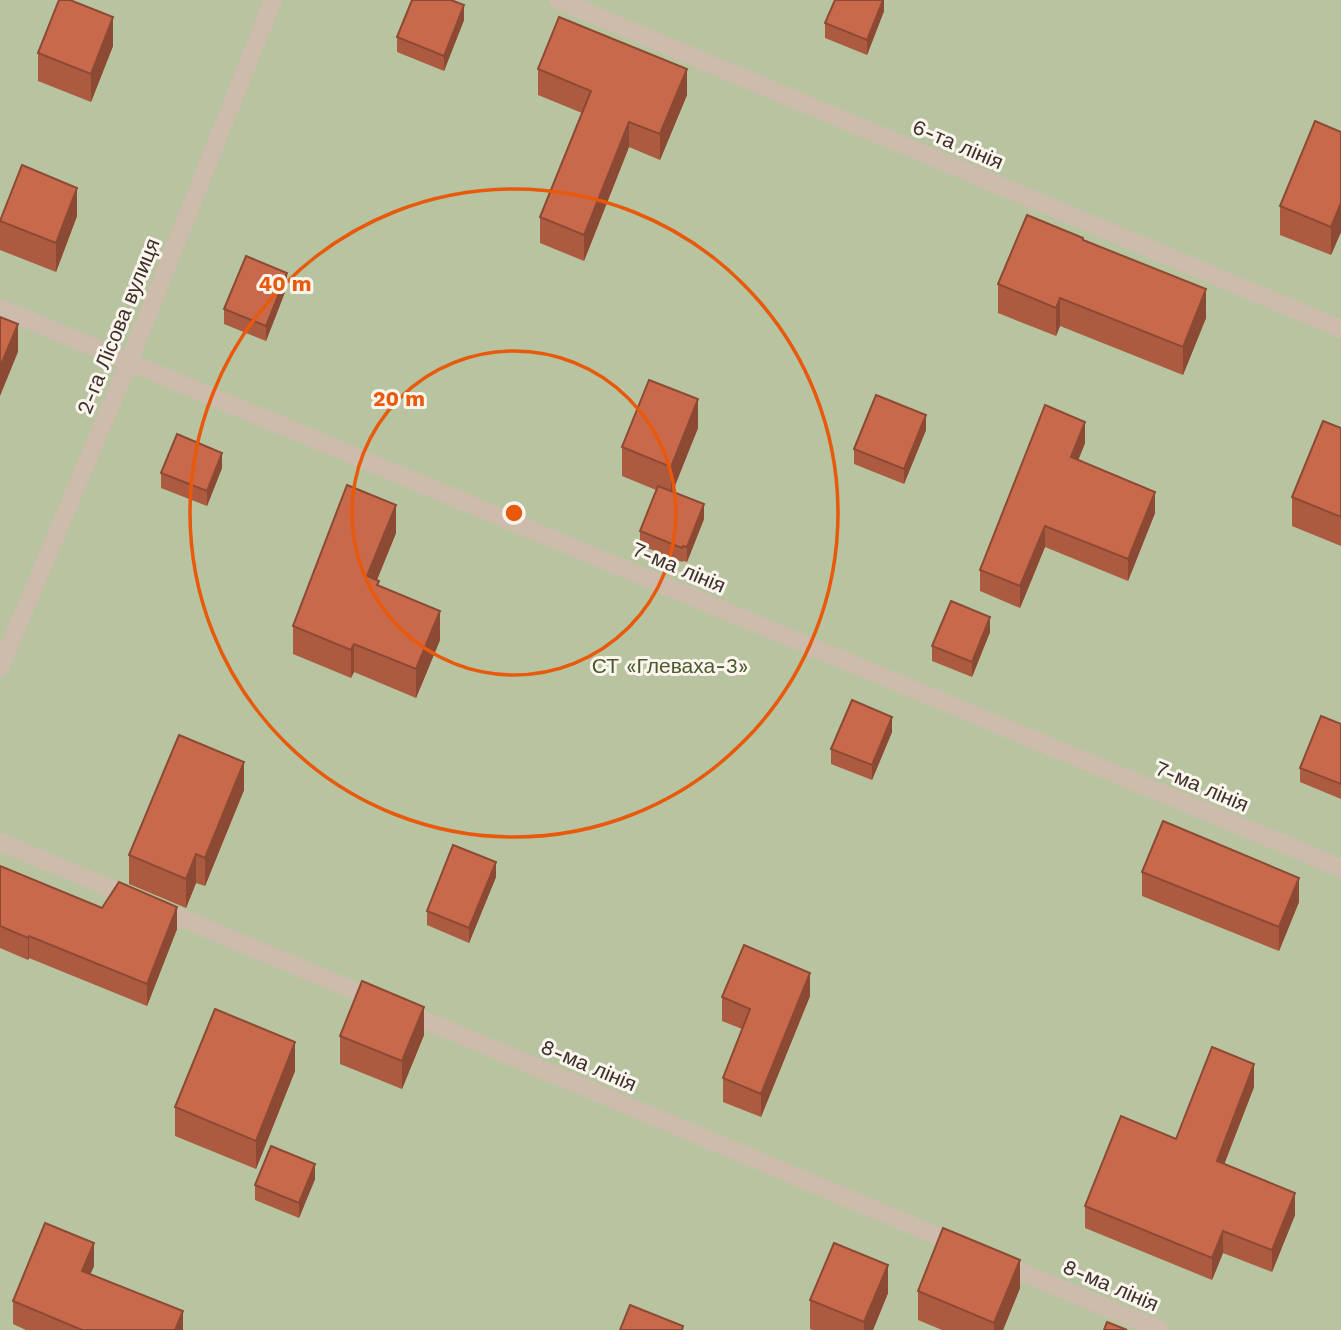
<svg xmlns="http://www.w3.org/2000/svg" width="1341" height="1330" viewBox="0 0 1341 1330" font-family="'Work Sans',sans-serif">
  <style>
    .green { fill: #b8c4a0 }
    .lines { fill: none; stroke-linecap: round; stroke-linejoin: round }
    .minor { stroke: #cdbbac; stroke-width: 18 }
    .wall { fill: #ac5a40 }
    .shaded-wall { fill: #8c4a34 }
    .building { fill: #c8694b; stroke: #8c4a34; stroke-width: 2 }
    .ring { fill: none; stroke: #e8590c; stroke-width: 3.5 }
    .labels { text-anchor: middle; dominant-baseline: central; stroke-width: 6; stroke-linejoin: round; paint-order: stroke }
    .street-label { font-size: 21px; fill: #3b302b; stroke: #fbf5ee }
    .park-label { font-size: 21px; fill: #4a5a2e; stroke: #fbf5ee }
    .centre { fill: #e8590c; stroke: #fbf5ee; stroke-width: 3.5 }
    .ring-label { font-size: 21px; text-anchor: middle; font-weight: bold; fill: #e8590c; stroke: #fbf5ee; stroke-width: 6; stroke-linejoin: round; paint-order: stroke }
  </style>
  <rect width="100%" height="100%" fill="#f4ebe1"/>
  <rect class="green" x="0" y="0" width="1341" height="1330"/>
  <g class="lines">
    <g class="minor">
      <path d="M 558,0 L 1341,329"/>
      <path d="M 0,308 L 1341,868"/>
      <path d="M 0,668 L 129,362 L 273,0"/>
      <path d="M 0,842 L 377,1000"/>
      <path d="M 403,1011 L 961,1246"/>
      <path d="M 1000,1263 L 1160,1330"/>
    </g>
  </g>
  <g class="wall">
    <path d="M 884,0 L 884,11 L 867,55 L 825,38 L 825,23 Z"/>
    <path d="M 464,20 L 444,71 L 397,52 L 397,37 Z"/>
    <path d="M 113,46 L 91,102 L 38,81 L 38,53 Z"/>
    <path d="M 538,69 L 687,95 L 660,160 L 629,147 L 584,261 L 540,243 L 540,217 L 582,113 L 538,95 Z"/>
    <path d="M 1341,132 L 1341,232 L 1331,255 L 1280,235 L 1280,206 Z"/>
    <path d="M 77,216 L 56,272 L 0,250 L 0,221 Z"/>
    <path d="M 1083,241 L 1206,318 L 1183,375 L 1060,326 L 1056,336 L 998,313 L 998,284 Z"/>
    <path d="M 287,287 L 266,341 L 224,324 L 224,309 Z"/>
    <path d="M 698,428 L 672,491 L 704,519 L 687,562 L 683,561 L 682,562 L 640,545 L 640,531 L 656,490 L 622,476 L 622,447 Z"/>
    <path d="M 1341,428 L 1341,546 L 1292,526 L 1292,497 Z"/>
    <path d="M 926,430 L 904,484 L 854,464 L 854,449 Z"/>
    <path d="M 1085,443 L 1078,460 L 1155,513 L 1128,581 L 1045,547 L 1020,608 L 980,591 L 980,570 Z"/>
    <path d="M 222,468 L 207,506 L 161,488 L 161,473 Z"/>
    <path d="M 396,533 L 377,580 L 379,586 L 440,640 L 416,698 L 354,672 L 351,678 L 293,654 L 293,626 Z"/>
    <path d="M 990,632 L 972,677 L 932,661 L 932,646 Z"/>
    <path d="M 1341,724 L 1341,799 L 1300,782 L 1300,768 Z"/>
    <path d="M 892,732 L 872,780 L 831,764 L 831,749 Z"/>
    <path d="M 244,790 L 205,886 L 196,883 L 186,908 L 129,884 L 129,855 Z"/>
    <path d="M 0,866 L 102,908 L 177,929 L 147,1006 L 29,958 L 28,960 L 0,948 Z"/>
    <path d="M 1142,872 L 1299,902 L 1279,951 L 1142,896 Z"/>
    <path d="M 496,877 L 469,943 L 427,925 L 427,911 Z"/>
    <path d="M 810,996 L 761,1117 L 723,1102 L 723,1078 L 742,1029 L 722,1021 L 722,997 Z"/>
    <path d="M 424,1035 L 402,1089 L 340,1064 L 340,1036 Z"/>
    <path d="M 295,1071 L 256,1169 L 175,1136 L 175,1107 Z"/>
    <path d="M 1254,1087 L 1224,1164 L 1295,1215 L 1272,1272 L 1223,1253 L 1212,1280 L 1085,1228 L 1085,1206 L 1176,1139 Z"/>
    <path d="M 315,1179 L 299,1218 L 255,1200 L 255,1185 Z"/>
    <path d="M 94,1266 L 90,1274 L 183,1330 L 26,1330 L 13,1324 L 13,1301 Z"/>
    <path d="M 1020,1288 L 1003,1330 L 942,1330 L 918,1320 L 918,1291 Z"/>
    <path d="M 888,1293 L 873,1330 L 813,1330 L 810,1329 L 810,1300 Z"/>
  </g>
  <g class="shaded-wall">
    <path d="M 883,0 L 884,0 L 884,11 L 867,55 L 867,40 Z"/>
    <path d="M 464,5 L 464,20 L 444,71 L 444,56 Z"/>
    <path d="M 113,17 L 113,46 L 91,102 L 91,74 Z"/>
    <path d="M 687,69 L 687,95 L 660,160 L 660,134 Z"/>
    <path d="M 629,122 L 629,147 L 584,261 L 584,235 Z"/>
    <path d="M 77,188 L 77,216 L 56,272 L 56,243 Z"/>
    <path d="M 1341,203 L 1341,232 L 1331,255 L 1331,227 Z"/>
    <path d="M 287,273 L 287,287 L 266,341 L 266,326 Z"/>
    <path d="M 1206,289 L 1206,318 L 1183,375 L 1183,347 Z"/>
    <path d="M 1060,298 L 1060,326 L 1056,336 L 1056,308 Z"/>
    <path d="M 18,324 L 18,352 L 0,396 L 0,367 Z"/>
    <path d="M 698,399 L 698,428 L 671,496 L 671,467 Z"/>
    <path d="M 926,415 L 926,430 L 904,484 L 904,469 Z"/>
    <path d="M 1085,422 L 1085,443 L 1071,479 L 1071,457 Z"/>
    <path d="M 222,453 L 222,468 L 207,506 L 207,491 Z"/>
    <path d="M 1155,492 L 1155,513 L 1128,581 L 1128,559 Z"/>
    <path d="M 704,504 L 704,519 L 687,562 L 687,547 Z"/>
    <path d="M 396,505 L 396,533 L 367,604 L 367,576 Z"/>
    <path d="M 1045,526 L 1045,547 L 1020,608 L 1020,586 Z"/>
    <path d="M 440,611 L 440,640 L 416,698 L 416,669 Z"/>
    <path d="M 990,617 L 990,632 L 972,677 L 972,662 Z"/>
    <path d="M 354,644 L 354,672 L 351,678 L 351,650 Z"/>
    <path d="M 892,717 L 892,732 L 872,780 L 872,765 Z"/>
    <path d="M 244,762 L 244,790 L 205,886 L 205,858 Z"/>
    <path d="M 196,854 L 196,883 L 186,908 L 186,879 Z"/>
    <path d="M 496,862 L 496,877 L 469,943 L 469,928 Z"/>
    <path d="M 1299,878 L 1299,902 L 1279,951 L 1279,927 Z"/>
    <path d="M 177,907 L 177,929 L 147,1006 L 147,984 Z"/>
    <path d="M 29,936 L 29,958 L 28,960 L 28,938 Z"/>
    <path d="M 810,973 L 810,996 L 761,1117 L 761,1094 Z"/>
    <path d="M 424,1007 L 424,1035 L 402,1089 L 402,1061 Z"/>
    <path d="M 295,1042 L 295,1071 L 256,1169 L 256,1141 Z"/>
    <path d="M 1254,1064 L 1254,1087 L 1217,1183 L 1217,1161 Z"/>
    <path d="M 315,1164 L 315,1179 L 299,1218 L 299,1203 Z"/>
    <path d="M 1295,1193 L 1295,1215 L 1272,1272 L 1272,1250 Z"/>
    <path d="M 1223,1231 L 1223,1253 L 1212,1280 L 1212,1258 Z"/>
    <path d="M 94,1243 L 94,1266 L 82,1294 L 82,1271 Z"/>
    <path d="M 1020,1260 L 1020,1288 L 1003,1330 L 994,1330 L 994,1323 Z"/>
    <path d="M 888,1265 L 888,1293 L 873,1330 L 864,1330 L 864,1322 Z"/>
    <path d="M 183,1311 L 183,1330 L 175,1330 Z"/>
  </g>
  <g class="building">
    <path d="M 59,0 L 70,0 L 113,17 L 91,74 L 38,53 Z"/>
    <path d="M 412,0 L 451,0 L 464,5 L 444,56 L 397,37 Z"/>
    <path d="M 835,0 L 883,0 L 867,40 L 825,23 Z"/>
    <path d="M 559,17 L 687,69 L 660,134 L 629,122 L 584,235 L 540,217 L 591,91 L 538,69 Z"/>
    <path d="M 1315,121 L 1341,132 L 1341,203 L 1331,227 L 1280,206 Z"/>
    <path d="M 22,165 L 77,188 L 56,243 L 0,221 Z"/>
    <path d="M 1027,215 L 1083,238 L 1083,240 L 1206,289 L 1183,347 L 1060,298 L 1056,308 L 998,284 Z"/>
    <path d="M 246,256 L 287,273 L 266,326 L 224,309 Z"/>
    <path d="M 0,317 L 18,324 L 0,367 Z"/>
    <path d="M 649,380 L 698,399 L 671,467 L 622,447 Z"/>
    <path d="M 876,395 L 926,415 L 904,469 L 854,449 Z"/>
    <path d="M 1045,405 L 1085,422 L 1071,457 L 1155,492 L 1128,559 L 1045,526 L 1020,586 L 980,570 Z"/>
    <path d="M 1323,421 L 1341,428 L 1341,517 L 1292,497 Z"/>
    <path d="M 177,434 L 222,453 L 207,491 L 161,473 Z"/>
    <path d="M 347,485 L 396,505 L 367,576 L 379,581 L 377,585 L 440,611 L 416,669 L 354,644 L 351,650 L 293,626 Z"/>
    <path d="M 658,486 L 704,504 L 687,547 L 683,546 L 682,548 L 640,531 Z"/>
    <path d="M 951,601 L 990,617 L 972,662 L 932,646 Z"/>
    <path d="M 852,700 L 892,717 L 872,765 L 831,749 Z"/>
    <path d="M 1321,716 L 1341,724 L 1341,784 L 1300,768 Z"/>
    <path d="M 179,735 L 244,762 L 205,858 L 196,854 L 186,879 L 129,855 Z"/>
    <path d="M 1163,821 L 1299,878 L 1279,927 L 1142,872 Z"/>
    <path d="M 453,845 L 496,862 L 469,928 L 427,911 Z"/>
    <path d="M 0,866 L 102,908 L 119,882 L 177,907 L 147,984 L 29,936 L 28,938 L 0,926 Z"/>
    <path d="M 744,945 L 810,973 L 761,1094 L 723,1078 L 750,1009 L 722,997 Z"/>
    <path d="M 362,981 L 424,1007 L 402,1061 L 340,1036 Z"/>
    <path d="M 215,1009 L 295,1042 L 256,1141 L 175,1107 Z"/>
    <path d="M 1212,1047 L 1254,1064 L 1217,1161 L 1295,1193 L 1272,1250 L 1223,1231 L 1212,1258 L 1085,1206 L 1121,1116 L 1176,1139 Z"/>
    <path d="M 271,1146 L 315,1164 L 299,1203 L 255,1185 Z"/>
    <path d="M 45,1223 L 94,1243 L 82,1271 L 183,1311 L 175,1330 L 82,1330 L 13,1301 Z"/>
    <path d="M 943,1228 L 1020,1260 L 994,1323 L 918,1291 Z"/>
    <path d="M 834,1243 L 888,1265 L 864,1322 L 810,1300 Z"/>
    <path d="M 630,1305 L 683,1326 L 682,1330 L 620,1330 Z"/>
    <path d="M 1107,1322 L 1127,1330 L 1104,1330 Z"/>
  </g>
  <g class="ring">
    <circle cx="514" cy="513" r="162"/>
    <circle cx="514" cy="513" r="324"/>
  </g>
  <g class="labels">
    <g class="street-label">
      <text transform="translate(958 144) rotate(23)">6-та лінія</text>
      <text transform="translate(118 326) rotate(-68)">2-га Лісова вулиця</text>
      <text transform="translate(679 567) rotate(23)">7-ма лінія</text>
      <text transform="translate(1202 786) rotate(23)">7-ма лінія</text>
      <text transform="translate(589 1065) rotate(23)">8-ма лінія</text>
      <text transform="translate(1111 1285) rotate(23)">8-ма лінія</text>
    </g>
    <g class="park-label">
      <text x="670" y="665">СТ «Глеваха-3»</text>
    </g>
  </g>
  <circle cx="514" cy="513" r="10" class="centre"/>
  <g class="ring-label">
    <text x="285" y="291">40 m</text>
    <text x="399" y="406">20 m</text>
  </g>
</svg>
